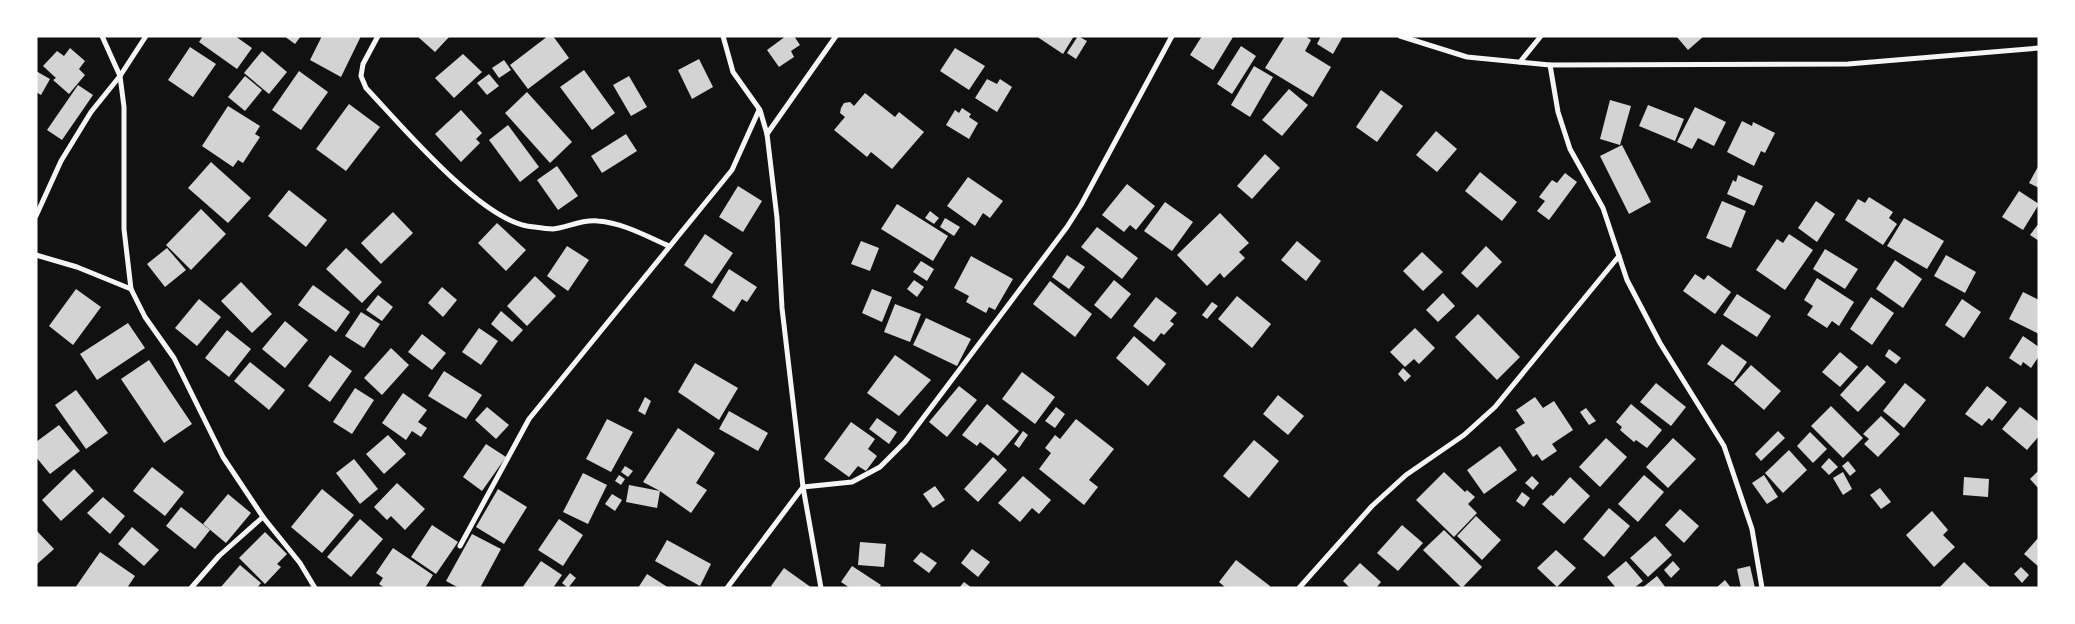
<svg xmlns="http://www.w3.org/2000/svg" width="2075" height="624" viewBox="0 0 2075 624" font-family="Jost,sans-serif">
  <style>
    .building { fill: #d3d3d3 }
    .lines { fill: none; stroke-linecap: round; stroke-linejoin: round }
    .minor { stroke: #f5f5f5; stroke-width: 5 }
  </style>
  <rect width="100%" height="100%" fill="#111"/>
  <g class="building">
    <path d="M 203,36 L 235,36 L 252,48 L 237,69 L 199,42 Z"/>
    <path d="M 284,36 L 301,36 L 295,44 Z"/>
    <path d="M 322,36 L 361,36 L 341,77 L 310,60 Z"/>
    <path d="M 417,36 L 450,36 L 435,52 Z"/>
    <path d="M 548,36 L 553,36 L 569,58 L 528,89 L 510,65 Z"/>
    <path d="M 786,36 L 794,36 L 800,45 L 791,51 L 794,57 L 779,67 L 767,50 Z"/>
    <path d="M 1036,36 L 1074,36 L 1063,54 Z"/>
    <path d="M 1078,36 L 1087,41 L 1076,59 L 1067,53 Z"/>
    <path d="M 1202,36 L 1233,37 L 1213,70 L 1190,55 Z"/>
    <path d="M 1285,36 L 1305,36 L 1311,40 L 1305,51 L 1331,67 L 1313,97 L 1265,68 Z"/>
    <path d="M 1321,36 L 1343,36 L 1333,54 L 1317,44 Z"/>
    <path d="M 1676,36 L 1704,36 L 1688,50 Z"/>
    <path d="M 1241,46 L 1256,56 L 1232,94 L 1217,84 Z"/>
    <path d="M 190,47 L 216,64 L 193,97 L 168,80 Z"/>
    <path d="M 70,48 L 85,61 L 79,69 L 85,75 L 69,94 L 53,80 L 56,78 L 43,66 L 57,51 L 64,56 Z"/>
    <path d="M 955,48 L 985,66 L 969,90 L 940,71 Z"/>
    <path d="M 262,51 L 287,72 L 269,94 L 244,73 Z"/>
    <path d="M 463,54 L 482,72 L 454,98 L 435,78 Z"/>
    <path d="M 699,59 L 713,87 L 692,99 L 678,70 Z"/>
    <path d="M 504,60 L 511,70 L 499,78 L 492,68 Z"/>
    <path d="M 1254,66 L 1273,77 L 1250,117 L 1231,105 Z"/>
    <path d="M 584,70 L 615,113 L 592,130 L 560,87 Z"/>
    <path d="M 36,71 L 50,79 L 41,95 L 36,92 Z"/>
    <path d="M 299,71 L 328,92 L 301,130 L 272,110 Z"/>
    <path d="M 489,74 L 499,86 L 487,95 L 477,83 Z"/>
    <path d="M 245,76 L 262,90 L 245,111 L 228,97 Z"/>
    <path d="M 629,76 L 647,107 L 631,116 L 613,85 Z"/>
    <path d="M 987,79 L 997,84 L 1000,79 L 1012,87 L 997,112 L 975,98 Z"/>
    <path d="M 78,85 L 93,95 L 62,140 L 47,130 Z"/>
    <path d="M 1289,89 L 1308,105 L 1282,136 L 1262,120 Z"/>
    <path d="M 1381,90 L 1403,106 L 1377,142 L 1356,127 Z"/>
    <path d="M 527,92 L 572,142 L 550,163 L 505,113 Z"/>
    <path d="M 865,93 L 895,117 L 899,112 L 924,132 L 892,169 L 871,152 L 867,157 L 834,130 L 845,117 L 840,113 L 841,108 L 844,103 L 850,102 L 854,106 Z"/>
    <path d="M 1610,100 L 1631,106 L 1620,145 L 1600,139 Z"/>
    <path d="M 349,104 L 380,127 L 346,171 L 316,149 Z"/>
    <path d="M 1648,105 L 1684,119 L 1675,141 L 1639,126 Z"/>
    <path d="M 228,106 L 260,126 L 255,134 L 260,137 L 243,163 L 238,160 L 233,167 L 202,146 Z"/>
    <path d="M 1695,107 L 1726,122 L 1714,146 L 1698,138 L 1692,149 L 1677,142 Z"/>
    <path d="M 962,108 L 971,114 L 969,117 L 978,123 L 969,139 L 946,125 L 955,110 L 959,113 Z"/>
    <path d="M 461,110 L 482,133 L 476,139 L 480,143 L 461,162 L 435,134 Z"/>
    <path d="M 1742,121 L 1752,126 L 1753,122 L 1775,133 L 1765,153 L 1761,151 L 1754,166 L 1727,152 Z"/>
    <path d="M 508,125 L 539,167 L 520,182 L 489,140 Z"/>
    <path d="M 1436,131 L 1457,149 L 1437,172 L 1416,155 Z"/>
    <path d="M 626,134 L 637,151 L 602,173 L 591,156 Z"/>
    <path d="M 1622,145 L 1651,202 L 1629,214 L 1600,156 Z"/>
    <path d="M 1265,154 L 1280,168 L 1252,199 L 1237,186 Z"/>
    <path d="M 211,162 L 251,198 L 228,223 L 188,188 Z"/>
    <path d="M 2039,165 L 2039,188 L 2029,183 Z"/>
    <path d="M 557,166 L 578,196 L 558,210 L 537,180 Z"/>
    <path d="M 1480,172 L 1517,202 L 1502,221 L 1465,191 Z"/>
    <path d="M 1565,173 L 1577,182 L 1549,220 L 1537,211 L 1545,201 L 1539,197 L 1552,180 L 1557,183 Z"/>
    <path d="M 1738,175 L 1763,186 L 1754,206 L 1727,194 L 1733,180 L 1736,182 Z"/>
    <path d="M 968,177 L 1003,201 L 990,218 L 983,213 L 975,226 L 947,206 Z"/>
    <path d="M 1127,184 L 1155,206 L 1136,230 L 1130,225 L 1124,232 L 1102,215 Z"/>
    <path d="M 738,186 L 762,201 L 743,232 L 719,217 Z"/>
    <path d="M 289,190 L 327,220 L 306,247 L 268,216 Z"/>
    <path d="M 2019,191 L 2039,204 L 2023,230 L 2002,217 Z"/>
    <path d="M 1869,197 L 1893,212 L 1889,218 L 1897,224 L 1883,245 L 1845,220 L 1858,199 L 1865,203 Z"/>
    <path d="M 1722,201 L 1746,211 L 1731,248 L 1706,238 Z"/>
    <path d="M 1816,201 L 1835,214 L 1817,242 L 1798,228 Z"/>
    <path d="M 1165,202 L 1193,222 L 1172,251 L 1144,231 Z"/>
    <path d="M 897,204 L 948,236 L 933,261 L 881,229 Z"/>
    <path d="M 201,209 L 226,234 L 191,270 L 166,245 Z"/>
    <path d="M 930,211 L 939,218 L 934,224 L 925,218 Z"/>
    <path d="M 393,212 L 413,233 L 381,264 L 361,243 Z"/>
    <path d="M 1220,213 L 1249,243 L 1239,252 L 1245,258 L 1224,278 L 1220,273 L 1207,286 L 1177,255 Z"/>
    <path d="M 945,218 L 960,227 L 954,236 L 940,227 Z"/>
    <path d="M 1904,218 L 1944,241 L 1927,269 L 1887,246 Z"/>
    <path d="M 497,223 L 526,250 L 506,271 L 478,243 Z"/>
    <path d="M 2039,223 L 2039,241 L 2030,235 Z"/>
    <path d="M 1097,227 L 1138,258 L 1122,279 L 1081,247 Z"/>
    <path d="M 705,234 L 733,253 L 712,284 L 684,265 Z"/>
    <path d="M 1789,234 L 1813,250 L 1785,290 L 1756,270 L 1777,239 L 1783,243 Z"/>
    <path d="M 861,241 L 879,248 L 870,271 L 851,264 Z"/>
    <path d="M 1297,241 L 1321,261 L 1306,281 L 1281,260 Z"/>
    <path d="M 567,246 L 589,260 L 568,291 L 547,276 Z"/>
    <path d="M 1486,246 L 1502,262 L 1477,288 L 1461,273 Z"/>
    <path d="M 167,248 L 186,270 L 165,287 L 147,264 Z"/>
    <path d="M 346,248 L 382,282 L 362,303 L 326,269 Z"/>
    <path d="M 1825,249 L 1858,269 L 1845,289 L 1813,269 Z"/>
    <path d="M 1422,252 L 1443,272 L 1423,291 L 1403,271 Z"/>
    <path d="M 1067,255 L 1085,267 L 1069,289 L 1052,277 Z"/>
    <path d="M 1946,255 L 1976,272 L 1965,293 L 1934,276 Z"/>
    <path d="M 971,256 L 1013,279 L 995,310 L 989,307 L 986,313 L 966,302 L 969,296 L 954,288 Z"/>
    <path d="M 1895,260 L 1922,279 L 1903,308 L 1876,289 Z"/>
    <path d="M 921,261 L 934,269 L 927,281 L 913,272 Z"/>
    <path d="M 729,269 L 757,287 L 747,302 L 742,299 L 734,312 L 712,297 Z"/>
    <path d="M 1695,274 L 1704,280 L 1708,275 L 1731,292 L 1715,314 L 1683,291 Z"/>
    <path d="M 535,276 L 556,296 L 527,326 L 507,306 Z"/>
    <path d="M 1817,278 L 1854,302 L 1839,326 L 1832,321 L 1827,328 L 1807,315 L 1813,306 L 1804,300 Z"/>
    <path d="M 914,280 L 924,287 L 917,297 L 907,289 Z"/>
    <path d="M 1114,280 L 1131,294 L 1111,319 L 1094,305 Z"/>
    <path d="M 1050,281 L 1092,314 L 1075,337 L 1033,304 Z"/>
    <path d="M 241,282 L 272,314 L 252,333 L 221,301 Z"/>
    <path d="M 313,285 L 350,312 L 336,332 L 298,305 Z"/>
    <path d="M 442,287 L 457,300 L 443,317 L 428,303 Z"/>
    <path d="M 76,289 L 101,307 L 73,345 L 49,326 Z"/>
    <path d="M 872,289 L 892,297 L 882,322 L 862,313 Z"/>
    <path d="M 2023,292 L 2039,300 L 2039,334 L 2009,319 Z"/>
    <path d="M 1443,293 L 1455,306 L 1438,322 L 1426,310 Z"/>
    <path d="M 1737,294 L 1771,316 L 1757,337 L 1723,315 Z"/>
    <path d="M 378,295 L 393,307 L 382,321 L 366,310 Z"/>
    <path d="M 1237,296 L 1271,324 L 1252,348 L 1218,319 Z"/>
    <path d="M 1156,297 L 1177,313 L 1170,321 L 1174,324 L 1164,335 L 1161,333 L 1154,342 L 1133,326 Z"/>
    <path d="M 1871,297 L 1894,313 L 1872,345 L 1850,329 Z"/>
    <path d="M 199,299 L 221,317 L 197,346 L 175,328 Z"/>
    <path d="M 1962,299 L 1981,312 L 1964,338 L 1945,325 Z"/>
    <path d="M 1212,302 L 1218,306 L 1207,319 L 1202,315 Z"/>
    <path d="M 895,304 L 921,314 L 910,342 L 884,332 Z"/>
    <path d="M 501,311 L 523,330 L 512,342 L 491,324 Z"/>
    <path d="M 361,312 L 380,324 L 364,348 L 345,336 Z"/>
    <path d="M 1478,314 L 1520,357 L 1497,380 L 1455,337 Z"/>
    <path d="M 926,318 L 971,339 L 957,366 L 913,345 Z"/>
    <path d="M 285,321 L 308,340 L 285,368 L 262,349 Z"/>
    <path d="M 128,323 L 145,348 L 97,380 L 80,354 Z"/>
    <path d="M 479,328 L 498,341 L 481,365 L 462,352 Z"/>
    <path d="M 1415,328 L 1435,348 L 1419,364 L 1414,359 L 1405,367 L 1390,352 Z"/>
    <path d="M 227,330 L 251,349 L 229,377 L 205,358 Z"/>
    <path d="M 422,334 L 446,353 L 432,370 L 408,352 Z"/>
    <path d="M 1134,336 L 1166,364 L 1148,386 L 1116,358 Z"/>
    <path d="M 2023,336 L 2039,347 L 2039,356 L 2031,368 L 2023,362 L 2021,366 L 2009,358 Z"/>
    <path d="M 1722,344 L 1747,362 L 1733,382 L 1707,364 Z"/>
    <path d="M 391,348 L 409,365 L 382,395 L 364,378 Z"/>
    <path d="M 1889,349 L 1901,358 L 1896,364 L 1885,356 Z"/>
    <path d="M 1840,352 L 1858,367 L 1840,387 L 1822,372 Z"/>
    <path d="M 330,355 L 352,371 L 330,402 L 308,386 Z"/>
    <path d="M 895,355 L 931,380 L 899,416 L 867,393 Z"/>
    <path d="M 149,360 L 192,424 L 164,443 L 121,379 Z"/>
    <path d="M 250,362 L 285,390 L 269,410 L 234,381 Z"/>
    <path d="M 695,363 L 738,388 L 719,420 L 678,392 Z"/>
    <path d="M 1751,365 L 1781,391 L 1764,410 L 1734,384 Z"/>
    <path d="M 1867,365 L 1886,382 L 1858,412 L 1840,395 Z"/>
    <path d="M 1403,368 L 1411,376 L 1405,382 L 1398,374 Z"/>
    <path d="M 444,371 L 482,395 L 466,419 L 428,396 Z"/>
    <path d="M 1022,372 L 1055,397 L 1035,424 L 1002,399 Z"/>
    <path d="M 1656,383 L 1686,407 L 1671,426 L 1640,402 Z"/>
    <path d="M 1905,383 L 1926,400 L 1904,428 L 1883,411 Z"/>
    <path d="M 959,386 L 977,400 L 947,437 L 929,422 Z"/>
    <path d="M 1987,386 L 2007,402 L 1992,421 L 1989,418 L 1982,426 L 1965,414 Z"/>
    <path d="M 355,388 L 374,400 L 352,434 L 333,422 Z"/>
    <path d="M 76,390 L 108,433 L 86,449 L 55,405 Z"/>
    <path d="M 403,393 L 427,410 L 418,422 L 427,428 L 421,437 L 412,431 L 406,440 L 382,423 Z"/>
    <path d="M 1278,395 L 1304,416 L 1288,435 L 1263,414 Z"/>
    <path d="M 645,397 L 651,401 L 645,415 L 638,411 Z"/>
    <path d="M 1535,397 L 1543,408 L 1554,401 L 1573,430 L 1552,444 L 1557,451 L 1542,461 L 1537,454 L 1533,457 L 1515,429 L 1525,423 L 1516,410 Z"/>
    <path d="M 987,404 L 1019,431 L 998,456 L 980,442 L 977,446 L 962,435 Z"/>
    <path d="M 1631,404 L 1662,430 L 1647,448 L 1636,440 L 1634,442 L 1620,430 L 1622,427 L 1616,422 Z"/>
    <path d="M 1831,406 L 1863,438 L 1843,458 L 1811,426 Z"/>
    <path d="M 487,407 L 509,425 L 496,439 L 475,420 Z"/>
    <path d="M 1056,407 L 1065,414 L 1055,428 L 1045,421 Z"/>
    <path d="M 2020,407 L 2039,422 L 2039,436 L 2027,450 L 2002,429 Z"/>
    <path d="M 1586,408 L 1596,421 L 1589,425 L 1580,412 Z"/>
    <path d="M 729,411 L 768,433 L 758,451 L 719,429 Z"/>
    <path d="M 1881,416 L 1900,434 L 1878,457 L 1864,444 L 1869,439 L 1863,434 Z"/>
    <path d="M 877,418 L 897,432 L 889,444 L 869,429 Z"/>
    <path d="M 607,419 L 633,432 L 611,472 L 586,459 Z"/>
    <path d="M 1076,419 L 1114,449 L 1089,480 L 1098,487 L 1084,505 L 1039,469 L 1051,453 L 1045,448 L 1055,435 L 1060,439 Z"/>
    <path d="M 851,422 L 875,439 L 868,449 L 877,456 L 866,471 L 858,466 L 849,477 L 824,459 Z"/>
    <path d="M 59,425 L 80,451 L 50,474 L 36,457 L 36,442 Z"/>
    <path d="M 678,428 L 715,453 L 696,483 L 707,490 L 691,513 L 660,491 L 657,508 L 626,502 L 629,485 L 660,491 L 643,482 Z"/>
    <path d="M 1023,431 L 1028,435 L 1019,448 L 1014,444 Z"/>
    <path d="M 1778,431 L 1785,438 L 1761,461 L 1755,454 Z"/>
    <path d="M 1810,432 L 1827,449 L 1813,463 L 1797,446 Z"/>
    <path d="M 388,435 L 406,454 L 384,474 L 366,454 Z"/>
    <path d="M 1606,438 L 1627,457 L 1600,487 L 1579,467 Z"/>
    <path d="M 1673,438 L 1696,459 L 1668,488 L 1646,467 Z"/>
    <path d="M 1254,440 L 1279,461 L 1249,498 L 1223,476 Z"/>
    <path d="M 486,444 L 506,457 L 482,491 L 463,477 Z"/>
    <path d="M 1500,446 L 1517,470 L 1484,494 L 1467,470 Z"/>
    <path d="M 1789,450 L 1807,470 L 1783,493 L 1765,473 Z"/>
    <path d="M 993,457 L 1007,470 L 978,502 L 964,489 Z"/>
    <path d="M 1829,458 L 1838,467 L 1829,475 L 1821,467 Z"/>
    <path d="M 354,459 L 378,489 L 360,504 L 336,473 Z"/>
    <path d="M 1848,461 L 1856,471 L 1850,476 L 1842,466 Z"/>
    <path d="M 625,466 L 633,471 L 628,477 L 621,472 Z"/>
    <path d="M 152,467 L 184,492 L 165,516 L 133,491 Z"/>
    <path d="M 74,469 L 94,491 L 61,521 L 42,500 Z"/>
    <path d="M 2039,470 L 2039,489 L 2030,479 Z"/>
    <path d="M 1444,472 L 1465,492 L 1467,490 L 1475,497 L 1468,504 L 1477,513 L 1454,537 L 1416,500 Z"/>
    <path d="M 1843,472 L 1852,489 L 1843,495 L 1833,478 Z"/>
    <path d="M 583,473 L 607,485 L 588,524 L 563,512 Z"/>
    <path d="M 619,475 L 625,479 L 621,485 L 615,481 Z"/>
    <path d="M 1644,475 L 1664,492 L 1638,522 L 1618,504 Z"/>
    <path d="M 1764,475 L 1778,497 L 1767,504 L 1752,483 Z"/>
    <path d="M 1023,476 L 1051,500 L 1039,514 L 1032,508 L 1020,522 L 998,503 Z"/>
    <path d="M 1532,476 L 1539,483 L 1533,490 L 1525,483 Z"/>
    <path d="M 1570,477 L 1590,496 L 1564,524 L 1542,504 L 1551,495 L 1553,496 Z"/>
    <path d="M 1964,477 L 1989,479 L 1988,497 L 1963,495 Z"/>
    <path d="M 397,483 L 425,509 L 405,530 L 391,516 L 387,520 L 374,507 Z"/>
    <path d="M 935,486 L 945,500 L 933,508 L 923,494 Z"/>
    <path d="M 1880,488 L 1891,502 L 1881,509 L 1870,495 Z"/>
    <path d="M 322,489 L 354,515 L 322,553 L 291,527 Z"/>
    <path d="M 498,489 L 527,507 L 504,544 L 476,527 Z"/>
    <path d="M 1522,492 L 1530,498 L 1524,507 L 1516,501 Z"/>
    <path d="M 228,494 L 251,513 L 226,543 L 203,524 Z"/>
    <path d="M 612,494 L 622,500 L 615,511 L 605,504 Z"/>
    <path d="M 103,497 L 125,516 L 110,534 L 87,513 Z"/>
    <path d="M 181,507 L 210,530 L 195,549 L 166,526 Z"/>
    <path d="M 1609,508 L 1630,526 L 1604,557 L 1583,539 Z"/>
    <path d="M 1680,509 L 1699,526 L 1684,543 L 1665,525 Z"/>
    <path d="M 1932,511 L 1948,530 L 1943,535 L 1955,547 L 1934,567 L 1906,535 Z"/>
    <path d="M 1476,516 L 1501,540 L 1482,560 L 1457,536 Z"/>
    <path d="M 360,519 L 383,539 L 351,577 L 327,557 Z"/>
    <path d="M 559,519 L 583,535 L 563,566 L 538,550 Z"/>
    <path d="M 432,525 L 458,542 L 436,574 L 411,557 Z"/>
    <path d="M 1402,525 L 1423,543 L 1398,571 L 1377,553 Z"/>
    <path d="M 132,527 L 159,550 L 144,566 L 118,544 Z"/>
    <path d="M 36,530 L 54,549 L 36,565 Z"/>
    <path d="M 1444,530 L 1482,567 L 1462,588 L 1423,550 Z"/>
    <path d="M 265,532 L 287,554 L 277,564 L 281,567 L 265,584 L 239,558 Z"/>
    <path d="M 472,534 L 501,549 L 480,588 L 459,588 L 446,581 Z"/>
    <path d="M 1655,536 L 1672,555 L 1648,577 L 1630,558 Z"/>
    <path d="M 2039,537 L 2039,567 L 2024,554 Z"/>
    <path d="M 667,540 L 711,564 L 700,586 L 655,561 Z"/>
    <path d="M 860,542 L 886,544 L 884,567 L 858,565 Z"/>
    <path d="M 393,548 L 433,575 L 425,588 L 385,588 L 379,584 L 383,578 L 376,573 Z"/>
    <path d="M 972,549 L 990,562 L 978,577 L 961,563 Z"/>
    <path d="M 1556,550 L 1576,568 L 1557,587 L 1537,568 Z"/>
    <path d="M 100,552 L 135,576 L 127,588 L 75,588 Z"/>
    <path d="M 921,552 L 937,563 L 929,573 L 913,561 Z"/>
    <path d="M 1236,560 L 1270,586 L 1269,588 L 1226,588 L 1219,582 Z"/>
    <path d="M 541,561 L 562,575 L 553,588 L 522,588 Z"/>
    <path d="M 1626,561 L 1643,581 L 1634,588 L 1616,588 L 1607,577 Z"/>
    <path d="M 1673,561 L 1680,569 L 1671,578 L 1664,570 Z"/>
    <path d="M 1964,562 L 1991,588 L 1939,588 Z"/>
    <path d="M 1360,563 L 1381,582 L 1376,588 L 1350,588 L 1343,581 Z"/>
    <path d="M 240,565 L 261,583 L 257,588 L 220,588 Z"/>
    <path d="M 852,566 L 881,585 L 879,588 L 850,588 L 841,582 Z"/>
    <path d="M 1750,566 L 1755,588 L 1741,588 L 1737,569 Z"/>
    <path d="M 2021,567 L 2029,575 L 2022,583 L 2014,574 Z"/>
    <path d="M 784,568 L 812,588 L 774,588 L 771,586 Z"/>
    <path d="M 570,573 L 576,578 L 568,588 L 562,583 Z"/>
    <path d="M 647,574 L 669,588 L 638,588 Z"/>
    <path d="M 1657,576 L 1666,588 L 1642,588 Z"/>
    <path d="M 1725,580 L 1731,588 L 1716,588 Z"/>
    <path d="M 964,582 L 972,588 L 959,588 Z"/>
  </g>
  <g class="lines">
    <g class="minor">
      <path d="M 102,36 L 120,76 L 124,107 L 124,229 L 131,289 L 145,317 L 174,358 L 223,457 L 263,517 L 300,563 L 315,588"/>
      <path d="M 378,36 L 363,64 L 361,76 L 366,88 C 401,125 478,217 527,226 C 535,227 545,229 553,229 C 567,228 581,219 598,221 C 623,223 646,236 669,246"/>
      <path d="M 723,36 L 733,72 L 760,110 L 767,134 L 777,218 L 782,308 L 803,487 L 821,588"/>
      <path d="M 1400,36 L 1467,57 L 1550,65 L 1848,64 L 2039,48"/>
      <path d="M 1520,62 L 1541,36"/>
      <path d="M 1550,65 L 1558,112 L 1570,149 L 1603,208 L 1627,280 L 1660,343 L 1724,446 L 1752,529 L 1762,588"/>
      <path d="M 767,134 L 836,36"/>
      <path d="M 36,216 L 61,161 L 91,112 L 120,76 L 146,36"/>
      <path d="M 36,255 L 77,267 L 131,289"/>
      <path d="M 460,546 L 529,419 L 732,170 L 759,110"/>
      <path d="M 191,588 L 219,556 L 263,517"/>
      <path d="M 727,588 L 803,487 L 852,482 L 880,467 L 905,442 L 1067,227 L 1081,205 L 1172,36"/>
      <path d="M 1299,588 L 1372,506 L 1406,475 L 1464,435 L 1495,407 L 1619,256"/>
    </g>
  </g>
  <rect width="2075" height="624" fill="none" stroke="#ffffff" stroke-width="75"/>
</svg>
